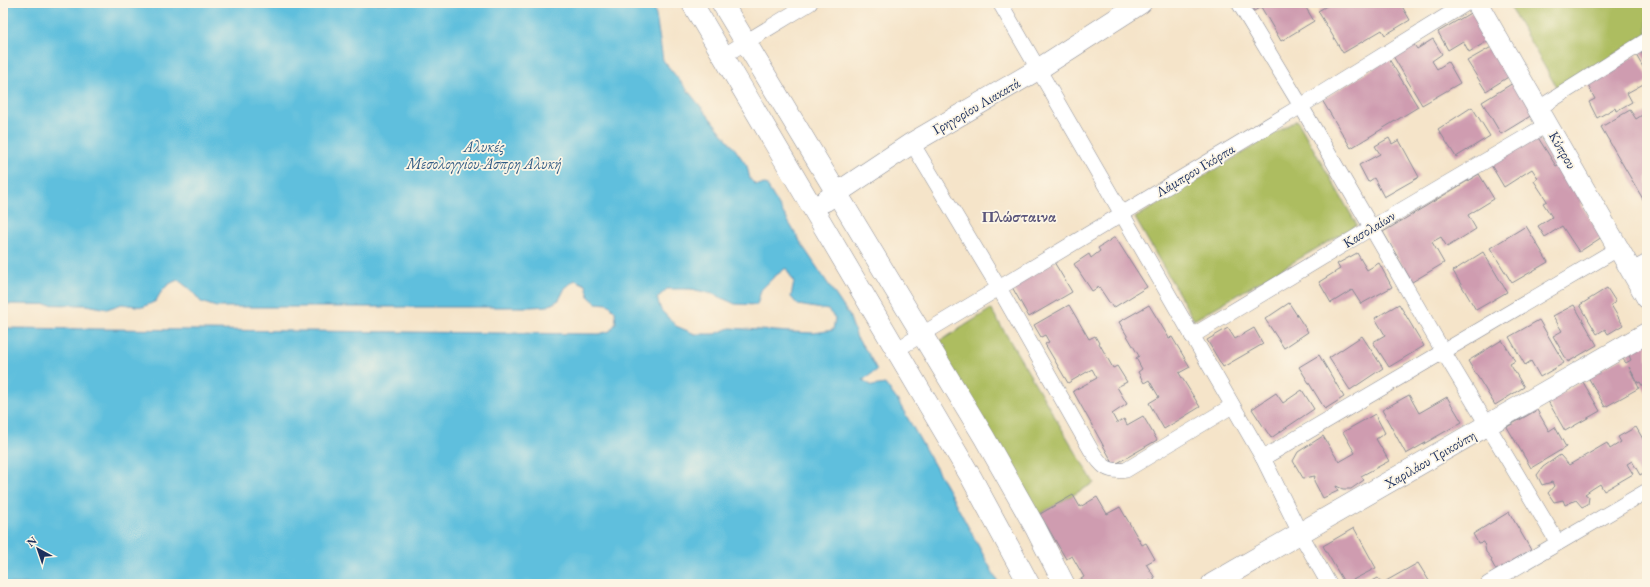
<svg xmlns="http://www.w3.org/2000/svg" width="1650" height="587" viewBox="0 0 1650 587" font-family="'EB Garamond',serif">
  <style>
    .green { fill: #adbd60; stroke: #64765f }
    .water { fill: #5ebfdd; stroke: #3c779e; fill-rule: evenodd }
    .building { fill: #cf9cb0 }
    .lines { fill: none; stroke-linecap: round; stroke-linejoin: round }
    .street-casing { stroke: #888a94; stroke-width: 16 }
    .secondary-casing { stroke: #888a94; stroke-width: 22 }
    .street { stroke: #fff; stroke-width: 15 }
    .secondary { stroke: #fff; stroke-width: 21 }
    .labels { text-anchor: middle; dominant-baseline: central; stroke-width: 3.5; stroke-linejoin: round; paint-order: stroke }
    .street-label { font-size: 14px; fill: #1b2f5e; stroke: #fcf5e5 }
    .water-label { font-size: 15px; font-style: italic; fill: #2f5a84; stroke: #fcf5e5 }
    .quarter-label { font-size: 16px; font-weight: bold; fill: #5a557b; stroke: #fcf5e5 }
  </style>
  <rect width="100%" height="100%" fill="#fcf5e5"/>
  <filter id="ink" filterUnits="userSpaceOnUse"><feTurbulence type="fractalNoise" baseFrequency=".025" numOctaves="2"/><feDisplacementMap in="SourceGraphic" scale="8" xChannelSelector="R" yChannelSelector="G"/><feConvolveMatrix kernelMatrix="1 2 1 2 8 2 1 2 1" color-interpolation-filters="sRGB"/></filter>
  <filter id="wash" filterUnits="userSpaceOnUse"><feTurbulence type="fractalNoise" baseFrequency=".012" numOctaves="4" result="noise"/><feDisplacementMap in="SourceGraphic" scale="16" xChannelSelector="R" yChannelSelector="G"/><feGaussianBlur stdDeviation="0.9" result="paint"/><feColorMatrix in="noise" values="0 0 0 0 0 0 0 0 0 0 0 0 0 0 0 0 0 1.4 0 .05"/><feComposite in="paint" operator="in"/></filter>
  <g filter="url(#wash)">
    <rect width="100%" height="100%" fill="#f5e4c9"/>
    <g class="green">
      <path d="M 1508,3 L 1647,3 L 1647,34 L 1558,90 Z"/>
      <path d="M 1297,120 L 1357,225 L 1194,320 L 1135,218 Z"/>
      <path d="M 991,309 L 1094,483 L 1038,515 L 937,343 Z"/>
    </g>
    <path class="water" d="M 3,3 L 654,3 L 663,60 L 735,149 L 747,166 L 750,179 L 756,185 L 766,184 L 804,248 L 849,315 L 857,338 L 868,353 L 877,370 L 863,380 L 872,386 L 885,384 L 898,401 L 949,491 L 999,584 L 3,584 L 3,328 L 599,334 L 610,331 L 616,323 L 615,311 L 608,304 L 596,303 L 589,297 L 586,285 L 575,280 L 565,288 L 559,300 L 548,306 L 531,307 L 216,307 L 201,302 L 191,290 L 178,280 C 166,284 161,291 156,301 L 143,307 L 122,304 L 107,309 L 87,305 L 3,304 ZM 786,268 L 794,282 L 791,297 L 798,305 L 828,310 L 835,318 L 833,330 L 814,333 L 790,332 L 730,328 L 715,334 L 695,334 L 676,326 L 661,310 L 657,298 L 667,289 L 691,289 L 713,294 L 735,304 L 757,305 L 761,290 L 774,277 Z"/>
    <g id="blocks">
      <g class="building">
        <path d="M 1249,3 L 1303,3 L 1314,21 L 1281,41 L 1261,7 L 1254,11 Z"/>
        <path d="M 1332,3 L 1400,3 L 1410,20 L 1385,35 L 1382,30 L 1343,53 L 1318,11 Z"/>
        <path d="M 1472,12 L 1488,41 L 1469,52 L 1463,41 L 1448,50 L 1438,32 Z"/>
        <path d="M 1433,39 L 1442,54 L 1432,61 L 1437,69 L 1448,62 L 1460,83 L 1422,105 L 1393,56 L 1413,43 L 1417,49 Z"/>
        <path d="M 1495,45 L 1513,74 L 1486,91 L 1467,61 Z"/>
        <path d="M 1647,48 L 1647,63 L 1641,52 Z"/>
        <path d="M 1636,55 L 1647,74 L 1647,82 L 1627,93 L 1632,102 L 1616,111 L 1615,108 L 1597,118 L 1589,102 L 1595,99 L 1587,84 Z"/>
        <path d="M 1389,59 L 1418,107 L 1351,148 L 1322,100 Z"/>
        <path d="M 1518,80 L 1537,112 L 1501,134 L 1482,102 Z"/>
        <path d="M 1472,107 L 1490,136 L 1456,157 L 1438,129 Z"/>
        <path d="M 1630,110 L 1636,119 L 1647,112 L 1647,206 L 1601,127 Z"/>
        <path d="M 1537,136 L 1556,166 L 1562,163 L 1586,199 L 1580,203 L 1602,237 L 1579,252 L 1562,226 L 1545,237 L 1538,226 L 1552,217 L 1543,203 L 1547,201 L 1534,181 L 1538,178 L 1532,169 L 1504,187 L 1491,165 Z"/>
        <path d="M 1389,138 L 1392,144 L 1399,140 L 1419,177 L 1384,197 L 1374,178 L 1368,182 L 1359,165 L 1380,154 L 1375,146 Z"/>
        <path d="M 1479,174 L 1494,199 L 1468,215 L 1476,229 L 1447,247 L 1441,237 L 1432,242 L 1444,263 L 1412,282 L 1383,232 Z"/>
        <path d="M 1526,226 L 1548,262 L 1512,283 L 1490,248 Z"/>
        <path d="M 1115,237 L 1147,287 L 1113,308 L 1099,287 L 1092,291 L 1074,264 L 1089,254 L 1091,258 L 1100,251 L 1098,248 Z"/>
        <path d="M 1483,252 L 1507,292 L 1476,310 L 1453,271 Z"/>
        <path d="M 1357,253 L 1367,270 L 1379,263 L 1392,287 L 1361,304 L 1352,290 L 1331,303 L 1319,282 L 1340,269 L 1337,264 Z"/>
        <path d="M 1054,262 L 1072,292 L 1029,317 L 1012,287 Z"/>
        <path d="M 1607,288 L 1616,302 L 1611,305 L 1623,325 L 1608,334 L 1605,329 L 1597,334 L 1580,305 Z"/>
        <path d="M 1289,303 L 1308,332 L 1284,348 L 1265,319 Z"/>
        <path d="M 1399,304 L 1424,346 L 1389,367 L 1373,342 L 1385,335 L 1375,318 Z"/>
        <path d="M 1069,305 L 1089,339 L 1095,336 L 1113,368 L 1117,366 L 1127,382 L 1117,387 L 1127,404 L 1112,414 L 1117,423 L 1124,419 L 1127,425 L 1143,416 L 1157,440 L 1114,465 L 1073,391 L 1097,378 L 1092,369 L 1068,383 L 1045,344 L 1049,342 L 1045,335 L 1041,337 L 1034,325 Z"/>
        <path d="M 1149,305 L 1169,338 L 1172,337 L 1190,367 L 1179,373 L 1200,407 L 1164,429 L 1149,403 L 1159,397 L 1149,380 L 1144,383 L 1138,372 L 1142,369 L 1136,358 L 1139,356 L 1119,322 Z"/>
        <path d="M 1574,305 L 1597,345 L 1568,362 L 1553,336 L 1562,331 L 1553,316 Z"/>
        <path d="M 1539,320 L 1564,363 L 1540,377 L 1531,361 L 1525,365 L 1509,337 Z"/>
        <path d="M 1228,328 L 1235,339 L 1254,328 L 1263,344 L 1223,367 L 1207,340 Z"/>
        <path d="M 1362,336 L 1383,368 L 1350,390 L 1329,358 Z"/>
        <path d="M 1502,340 L 1515,361 L 1510,364 L 1524,387 L 1495,405 L 1468,361 Z"/>
        <path d="M 1647,342 L 1647,393 L 1640,382 L 1638,383 L 1629,367 L 1639,388 L 1605,407 L 1588,377 L 1622,358 L 1626,363 L 1631,360 L 1628,353 Z"/>
        <path d="M 1319,355 L 1344,397 L 1325,409 L 1299,367 Z"/>
        <path d="M 1583,382 L 1600,411 L 1565,431 L 1548,401 Z"/>
        <path d="M 1302,390 L 1314,409 L 1271,438 L 1252,409 L 1276,393 L 1283,403 Z"/>
        <path d="M 1409,395 L 1419,413 L 1447,397 L 1462,422 L 1406,454 L 1382,410 Z"/>
        <path d="M 1537,410 L 1549,431 L 1555,427 L 1566,447 L 1531,468 L 1507,427 Z"/>
        <path d="M 1375,414 L 1385,433 L 1376,439 L 1389,461 L 1361,476 L 1364,480 L 1351,489 L 1343,489 L 1336,486 L 1338,491 L 1323,498 L 1314,481 L 1315,476 L 1303,478 L 1293,461 L 1298,452 L 1323,436 L 1339,462 L 1355,453 L 1343,432 Z"/>
        <path d="M 1636,427 L 1647,446 L 1647,471 L 1640,475 L 1632,461 L 1627,464 L 1633,474 L 1604,491 L 1600,484 L 1592,489 L 1585,494 L 1589,497 L 1588,504 L 1582,507 L 1576,500 L 1565,505 L 1563,500 L 1554,502 L 1548,493 L 1554,486 L 1552,482 L 1542,485 L 1537,475 L 1543,467 L 1560,455 L 1569,465 L 1607,443 L 1610,449 L 1621,442 L 1618,437 Z"/>
        <path d="M 1073,495 L 1080,507 L 1097,497 L 1107,514 L 1120,507 L 1142,545 L 1146,543 L 1155,559 L 1146,564 L 1155,578 L 1144,584 L 1080,584 L 1078,581 L 1084,577 L 1072,556 L 1066,559 L 1040,514 Z"/>
        <path d="M 1509,512 L 1531,550 L 1496,570 L 1491,561 L 1492,559 L 1486,552 L 1484,542 L 1478,543 L 1473,534 Z"/>
        <path d="M 1354,528 L 1376,568 L 1345,584 L 1323,546 Z"/>
        <path d="M 1418,563 L 1431,584 L 1388,584 L 1386,581 Z"/>
        <path d="M 1378,578 L 1382,584 L 1367,584 Z"/>
      </g>
    </g>
  </g>
  <g filter="url(#ink)">
    <use href="#blocks" fill-opacity="0" stroke="#888a94" stroke-width="1"/>
    <g class="lines">
      <defs>
        <g id="street">
          <path d="M 1000,3 L 1263,458 L 1300,533 L 1329,584"/>
          <path d="M 1239,3 L 1301,106 L 1443,351 L 1558,543"/>
          <path d="M 723,56 L 810,3"/>
          <path d="M 1539,108 L 1647,40"/>
          <path d="M 912,143 L 999,288 L 1091,450 C 1101,465 1106,473 1126,470 L 1232,406"/>
          <path d="M 1631,271 L 1647,262"/>
          <path d="M 1192,336 L 1371,228 L 1548,124"/>
          <path d="M 896,350 L 1301,106 L 1467,3"/>
          <path d="M 1263,458 L 1619,248"/>
          <path d="M 1488,584 L 1647,491"/>
        </g>
        <g id="secondary">
          <path d="M 692,3 L 971,477 L 1029,584"/>
          <path d="M 722,3 L 984,437 L 1035,527 L 1064,584"/>
          <path d="M 1477,3 L 1647,298"/>
          <path d="M 825,201 L 912,143 L 1037,70 L 1141,3"/>
          <path d="M 1212,584 L 1647,333"/>
        </g>
      </defs>
      <use href="#street" class="street-casing"/>
      <use href="#secondary" class="secondary-casing"/>
      <use href="#street" class="street"/>
      <use href="#secondary" class="secondary"/>
    </g>
  </g>
  <g class="labels">
    <g class="street-label">
      <text transform="translate(976 106) rotate(-30)">Γρηγορίου Λιακατά</text>
      <text transform="translate(1563 150) rotate(60)">Κύπρου</text>
      <text transform="translate(1195 170) rotate(-31)">Λάμπρου Γκόρπα</text>
      <text transform="translate(1369 229) rotate(-31)">Κασολαίων</text>
      <text transform="translate(1430 459) rotate(-30)">Χαριλάου Τρικούπη</text>
    </g>
    <g class="water-label">
      <text x="484" y="146">Αλυκές<tspan x="484" dy="17">Μεσολογγίου-Άσπρη Αλυκή</tspan></text>
    </g>
    <g class="quarter-label">
      <text x="1019" y="216">Πλώσταινα</text>
    </g>
  </g>
  <rect width="1650" height="587" fill="none" stroke="#fcf5e5" stroke-width="16"/>
  <g transform="translate(38 549) rotate(320)" stroke="#fcf5e5" stroke-width="3" paint-order="stroke">
  <path d="M0-3L7 15L0 10L-7 15Z" fill="#1b2f5e"/>
  <text y="-6" font-size="11" font-weight="bold" text-anchor="middle" fill="#1b2f5e">N</text>
  </g>
</svg>
